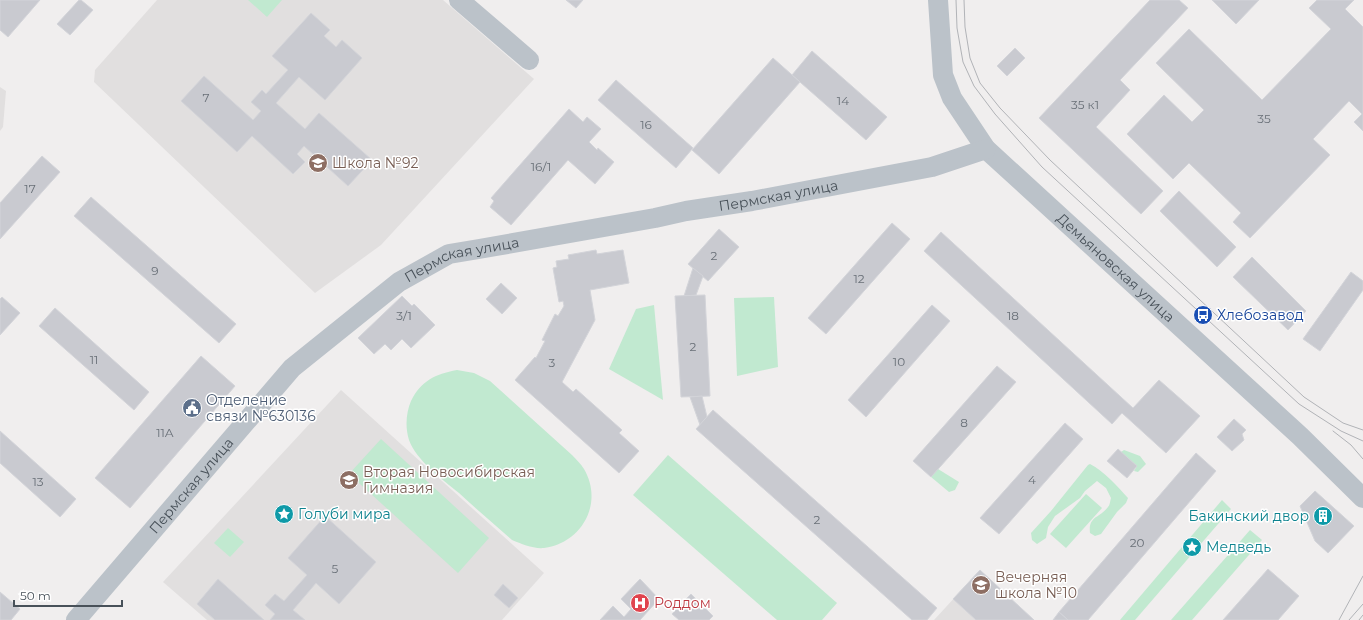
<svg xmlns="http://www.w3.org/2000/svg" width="1363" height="620" viewBox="0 0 1363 620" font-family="Montserrat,sans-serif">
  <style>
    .education { fill: #e1dfdf }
    .green { fill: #c1e9d0 }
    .building { fill: #c9cad0; stroke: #d3d4d9 }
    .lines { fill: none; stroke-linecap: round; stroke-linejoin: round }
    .minor { stroke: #bbc2c9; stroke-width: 20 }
    .tram { stroke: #b1b3b7; stroke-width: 1 }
    .labels { text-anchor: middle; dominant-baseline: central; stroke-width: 3; stroke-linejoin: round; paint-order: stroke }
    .number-label { font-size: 12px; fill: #686f77 }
    .education-label { font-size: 14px; fill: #785e54; stroke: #fff; text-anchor: start }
    .street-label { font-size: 14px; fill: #485159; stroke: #fff }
    .transit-label { font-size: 14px; fill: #164399; stroke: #fff; text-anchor: start }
    .service-label { font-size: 14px; fill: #4e5e75; stroke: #fff; text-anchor: start }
    .culture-label { font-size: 14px; fill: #0d838f; stroke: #fff; text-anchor: start }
    .health-label { font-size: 14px; fill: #be3a42; stroke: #fff; text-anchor: start }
  </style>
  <rect width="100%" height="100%" fill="#f0eeee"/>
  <g class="education">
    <path d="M 157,0 L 443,0 L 534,79 L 381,245 L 315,293 L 94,82 L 95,70 Z"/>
    <path d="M 0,87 L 6,91 L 3,127 L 0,131 Z"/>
    <path d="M 341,390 L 544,573 L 502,620 L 207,620 L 163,582 Z"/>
    <path d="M 980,570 L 1034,620 L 934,620 Z"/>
  </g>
  <g class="green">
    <path d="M 248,0 L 282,0 L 267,17 Z"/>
    <path d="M 774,297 L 778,367 L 737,376 L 734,298 Z"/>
    <path d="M 654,305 L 663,400 L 609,369 L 636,309 Z"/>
    <path d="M 457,370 L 474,373 L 490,381 L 572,455 C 576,459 581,464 584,469 C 604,503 582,543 544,548 C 533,549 522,544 512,540 C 494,524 476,509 459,493 C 443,480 416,460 409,440 C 405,427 406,413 411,401 C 421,381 435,374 457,370 Z"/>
    <path d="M 381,439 L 489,538 L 458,573 L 349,474 Z"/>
    <path d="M 1124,450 L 1140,456 L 1146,464 L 1138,472 L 1134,471 L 1137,466 L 1121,452 Z"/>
    <path d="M 668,455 L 837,603 L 822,620 L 777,620 L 633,495 Z"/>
    <path d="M 1090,464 C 1104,471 1118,487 1128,498 L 1126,503 L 1117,512 L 1101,534 L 1095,536 L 1090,533 C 1088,516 1100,518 1108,507 C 1110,505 1110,501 1111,498 L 1106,488 L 1097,481 L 1085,491 L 1080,498 L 1055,516 L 1048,527 L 1046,538 L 1037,544 L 1032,540 L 1031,533 L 1051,511 L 1088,465 Z"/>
    <path d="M 938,469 L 959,482 L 955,490 L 949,492 L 931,477 Z"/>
    <path d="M 1086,494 L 1102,508 L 1066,548 L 1050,534 Z"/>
    <path d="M 1222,500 L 1231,509 L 1135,620 L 1120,620 Z"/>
    <path d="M 228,528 L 244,542 L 230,557 L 214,543 Z"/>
    <path d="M 1250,530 L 1262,540 L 1192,620 L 1171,620 Z"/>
  </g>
  <g class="building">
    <path d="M 0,0 L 40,0 L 8,37 L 0,30 Z"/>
    <path d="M 79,0 L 81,0 L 93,10 L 70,35 L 57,24 Z"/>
    <path d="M 566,0 L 583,0 L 576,8 Z"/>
    <path d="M 1150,0 L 1179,0 L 1188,8 L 1120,80 L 1130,90 L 1096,127 L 1163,191 L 1141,214 L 1039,118 Z"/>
    <path d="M 1212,0 L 1259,0 L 1236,24 Z"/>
    <path d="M 1317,0 L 1354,0 L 1345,9 L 1363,27 L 1363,131 L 1354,122 L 1362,114 L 1349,101 L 1313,139 L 1330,155 L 1250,238 L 1233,222 L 1241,213 L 1189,163 L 1173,179 L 1127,134 L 1164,95 L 1192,122 L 1204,110 L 1156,63 L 1189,29 L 1262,100 L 1331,29 L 1309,8 Z"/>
    <path d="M 311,13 L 330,30 L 324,36 L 336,47 L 342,40 L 362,58 L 325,100 L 299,77 L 276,103 L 305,129 L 319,113 L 372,160 L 348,186 L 304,146 L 297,154 L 305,162 L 293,174 L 252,136 L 237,152 L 181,101 L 204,76 L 253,120 L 261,111 L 251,102 L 262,90 L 266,94 L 288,70 L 272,56 Z"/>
    <path d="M 1015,48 L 1025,58 L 1007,76 L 997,66 Z"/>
    <path d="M 812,51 L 887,117 L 866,140 L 792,75 Z"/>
    <path d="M 773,58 L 800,82 L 719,174 L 692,150 Z"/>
    <path d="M 616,80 L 693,148 L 676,168 L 598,100 Z"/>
    <path d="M 569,109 L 583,122 L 587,117 L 601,129 L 589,142 L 597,150 L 598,148 L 614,162 L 595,184 L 568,160 L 511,225 L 490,207 L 494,201 L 491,198 Z"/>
    <path d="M 42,156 L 60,172 L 0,239 L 0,203 Z"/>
    <path d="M 1179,191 L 1236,247 L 1217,267 L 1160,211 Z"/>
    <path d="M 91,197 L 236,324 L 219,343 L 74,216 Z"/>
    <path d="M 892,223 L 910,239 L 826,334 L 808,318 Z"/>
    <path d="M 719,229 L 739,247 L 708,281 L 688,264 Z"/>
    <path d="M 941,232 L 1133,408 L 1159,380 L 1200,416 L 1166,453 L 1122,413 L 1112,424 L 924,251 Z"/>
    <path d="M 596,250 L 597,254 L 623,250 L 629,283 L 590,290 L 595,320 L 562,382 L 573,392 L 576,389 L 622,430 L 619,433 L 639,451 L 619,473 L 515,380 L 535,357 L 536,358 L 545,341 L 542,340 L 555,314 L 558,316 L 564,306 L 563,301 L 559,302 L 553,268 L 557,267 L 556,261 L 569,259 L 568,255 Z"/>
    <path d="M 1252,257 L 1306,311 L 1288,330 L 1233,277 Z"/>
    <path d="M 693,268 L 703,276 L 696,295 L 684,296 Z"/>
    <path d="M 1351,272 L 1363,281 L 1363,290 L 1320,351 L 1303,339 Z"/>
    <path d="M 501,283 L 517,298 L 502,314 L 486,299 Z"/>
    <path d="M 705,295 L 710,396 L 681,397 L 675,296 Z"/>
    <path d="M 402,296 L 412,306 L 414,304 L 435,325 L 411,348 L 402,339 L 391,350 L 385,344 L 374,354 L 358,338 Z"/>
    <path d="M 2,297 L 20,313 L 0,335 L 0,299 Z"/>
    <path d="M 932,305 L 950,321 L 866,417 L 848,400 Z"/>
    <path d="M 55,308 L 149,392 L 134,410 L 39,326 Z"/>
    <path d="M 201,356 L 235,386 L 130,508 L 95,478 Z"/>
    <path d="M 997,366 L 1016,382 L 931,477 L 913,461 Z"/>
    <path d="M 702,396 L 707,417 L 700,425 L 690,397 Z"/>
    <path d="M 713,410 L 937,608 L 927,620 L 912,620 L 696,429 Z"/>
    <path d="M 1234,419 L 1246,430 L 1242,434 L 1244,440 L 1232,451 L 1217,437 Z"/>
    <path d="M 1065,423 L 1083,439 L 999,534 L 980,518 Z"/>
    <path d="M 0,431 L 76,499 L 60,517 L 0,463 Z"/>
    <path d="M 1118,449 L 1137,466 L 1127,478 L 1107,461 Z"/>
    <path d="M 1196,453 L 1216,471 L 1088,620 L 1068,620 L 1059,612 Z"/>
    <path d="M 1315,491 L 1354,526 L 1328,553 L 1315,541 L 1300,506 Z"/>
    <path d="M 325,516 L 376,562 L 339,604 L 316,583 L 293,610 L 305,620 L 270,620 L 275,614 L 265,605 L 275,594 L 284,601 L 307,575 L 288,558 Z"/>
    <path d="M 1268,569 L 1299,596 L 1278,620 L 1223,620 Z"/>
    <path d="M 980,570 L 1034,620 L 976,620 L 953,599 Z"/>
    <path d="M 218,579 L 264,620 L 215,620 L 197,604 Z"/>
    <path d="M 640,579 L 659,599 L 640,620 L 600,620 L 613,606 L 624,617 L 631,609 L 621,599 Z"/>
    <path d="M 503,584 L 518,598 L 509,608 L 494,595 Z"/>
    <path d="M 0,592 L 20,609 L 11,620 L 0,620 Z"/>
    <path d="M 691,594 L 713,616 L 709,620 L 679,620 L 672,614 Z"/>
    <path d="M 1059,612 L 1068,620 L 1053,620 Z"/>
  </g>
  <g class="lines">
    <g class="minor">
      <path d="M 459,0 L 529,60"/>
      <path id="s1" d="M 938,0 L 943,75 L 952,98 L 986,149 L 1300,436 L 1363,498"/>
      <path id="s2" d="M 76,620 L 292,368 L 399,282 L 449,254 L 479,249 L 655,218 L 686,211 L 752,201 L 932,167 L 986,149"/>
    </g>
    <g class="tram">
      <path d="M 956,0 L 957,28 L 963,62 L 974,86 L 995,114 L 1042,167 L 1299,404 L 1341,431 L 1363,441"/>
      <path d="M 964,0 L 965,27 L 970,58 L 980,83 L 1000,108 L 1050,160 L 1304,397 L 1343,423 L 1363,430"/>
      <path d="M 1333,431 L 1351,445 L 1363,459"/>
      <path d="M 1339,620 L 1363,576"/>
      <path d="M 1349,620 L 1363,604"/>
      <path d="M 1359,620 L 1363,615"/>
    </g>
  </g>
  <defs>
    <symbol id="school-disc" viewBox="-11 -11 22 22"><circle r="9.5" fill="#8d6e63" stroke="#fff"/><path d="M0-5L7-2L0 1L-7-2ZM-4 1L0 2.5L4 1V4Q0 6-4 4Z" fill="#fff"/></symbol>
    <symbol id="bus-disc" viewBox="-11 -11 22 22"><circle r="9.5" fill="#1a4fb4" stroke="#fff"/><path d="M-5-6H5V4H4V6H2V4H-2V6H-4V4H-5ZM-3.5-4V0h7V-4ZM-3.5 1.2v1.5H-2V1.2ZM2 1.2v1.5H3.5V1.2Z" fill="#fff"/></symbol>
    <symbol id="civic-disc" viewBox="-11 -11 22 22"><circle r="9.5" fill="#5c6f8a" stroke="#fff"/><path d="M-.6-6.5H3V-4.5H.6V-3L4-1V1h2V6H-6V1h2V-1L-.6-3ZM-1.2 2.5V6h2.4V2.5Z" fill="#fff"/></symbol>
    <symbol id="sight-disc" viewBox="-11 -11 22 22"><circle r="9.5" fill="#0f9aa8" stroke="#fff"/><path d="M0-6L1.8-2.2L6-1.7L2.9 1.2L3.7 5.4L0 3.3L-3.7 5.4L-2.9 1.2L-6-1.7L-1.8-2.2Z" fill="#fff"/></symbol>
    <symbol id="building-disc" viewBox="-11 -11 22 22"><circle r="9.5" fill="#0f9aa8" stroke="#fff"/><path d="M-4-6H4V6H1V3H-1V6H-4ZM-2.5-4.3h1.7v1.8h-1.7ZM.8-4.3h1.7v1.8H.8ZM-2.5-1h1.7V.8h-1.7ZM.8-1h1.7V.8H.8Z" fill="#fff"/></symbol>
    <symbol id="hospital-disc" viewBox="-11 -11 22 22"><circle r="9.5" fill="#e0444e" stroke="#fff"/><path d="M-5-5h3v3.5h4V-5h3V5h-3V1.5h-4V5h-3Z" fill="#fff"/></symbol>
  </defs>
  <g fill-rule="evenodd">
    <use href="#school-disc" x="307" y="152" width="22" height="22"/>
    <use href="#bus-disc" x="1192" y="304" width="22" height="22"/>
    <use href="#civic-disc" x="181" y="397" width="22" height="22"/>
    <use href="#school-disc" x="338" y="469" width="22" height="22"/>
    <use href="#sight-disc" x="273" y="503" width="22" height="22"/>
    <use href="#building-disc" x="1312" y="505" width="22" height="22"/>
    <use href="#sight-disc" x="1181" y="536" width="22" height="22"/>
    <use href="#school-disc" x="970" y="574" width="22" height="22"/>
    <use href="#hospital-disc" x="629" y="592" width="22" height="22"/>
  </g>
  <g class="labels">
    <g class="number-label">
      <text x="206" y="97">7</text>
      <text x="843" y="100">14</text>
      <text x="1085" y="104">35 к1</text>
      <text x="1264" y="118">35</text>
      <text x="646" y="124">16</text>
      <text x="541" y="166">16/1</text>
      <text x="30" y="188">17</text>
      <text x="714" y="255">2</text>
      <text x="155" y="270">9</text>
      <text x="859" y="278">12</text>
      <text x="404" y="315">3/1</text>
      <text x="1013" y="315">18</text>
      <text x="693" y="346">2</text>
      <text x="94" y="359">11</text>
      <text x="899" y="361">10</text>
      <text x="552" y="362">3</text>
      <text x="964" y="422">8</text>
      <text x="165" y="432">11А</text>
      <text x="1032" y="479">4</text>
      <text x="38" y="481">13</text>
      <text x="817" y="519">2</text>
      <text x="1137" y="542">20</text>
      <text x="335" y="568">5</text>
    </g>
    <g class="education-label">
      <text x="332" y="163">Школа №92</text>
      <text x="363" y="472">Вторая Новосибирская<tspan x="363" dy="16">Гимназия</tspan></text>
      <text x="995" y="577">Вечерняя<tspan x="995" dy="16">школа №10</tspan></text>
    </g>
    <g class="street-label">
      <text stroke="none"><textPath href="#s2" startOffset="861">Пермская улица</textPath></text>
      <text stroke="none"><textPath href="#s2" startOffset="537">Пермская улица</textPath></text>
      <text stroke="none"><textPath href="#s1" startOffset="337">Демьяновская улица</textPath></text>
      <text stroke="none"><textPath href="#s2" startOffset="177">Пермская улица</textPath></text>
    </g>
    <g class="transit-label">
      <text x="1217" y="315">Хлебозавод</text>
    </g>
    <g class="service-label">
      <text x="206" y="400">Отделение<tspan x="206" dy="16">связи №630136</tspan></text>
    </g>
    <g class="culture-label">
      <text x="298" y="514">Голуби мира</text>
      <text x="1309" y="516" text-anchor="end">Бакинский двор</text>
      <text x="1206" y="547">Медведь</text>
    </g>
    <g class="health-label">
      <text x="654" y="603">Роддом</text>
    </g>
  </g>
  <path d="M14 600v6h108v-6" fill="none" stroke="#485159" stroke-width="2"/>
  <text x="20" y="600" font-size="12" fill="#485159" stroke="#ffffff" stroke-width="3" paint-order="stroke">50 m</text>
</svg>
